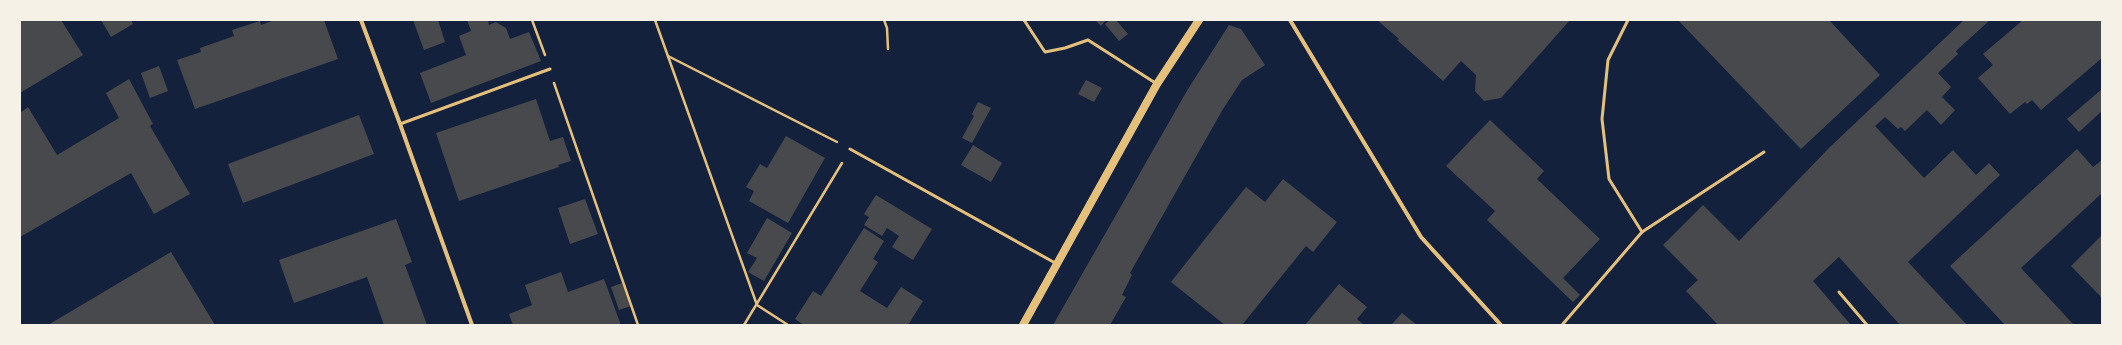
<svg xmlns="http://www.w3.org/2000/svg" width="2122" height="345" viewBox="0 0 2122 345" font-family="Barlow,sans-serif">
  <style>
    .building { fill: #48494c }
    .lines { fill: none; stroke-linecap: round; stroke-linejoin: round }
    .path { stroke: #e5c07b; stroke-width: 2.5 }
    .service { stroke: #e5c07b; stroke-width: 3 }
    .minor { stroke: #e5c07b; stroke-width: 4 }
    .secondary { stroke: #e5c07b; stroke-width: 8 }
  </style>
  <rect width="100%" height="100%" fill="#14213d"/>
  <g class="building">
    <path d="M 20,20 L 61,20 L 83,55 L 20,93 Z"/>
    <path d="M 101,20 L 131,20 L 133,24 L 111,37 Z"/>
    <path d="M 275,20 L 324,20 L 338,59 L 195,109 L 177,60 L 201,52 L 200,48 L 234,36 L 232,30 L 260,21 L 261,25 Z"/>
    <path d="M 413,20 L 438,20 L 445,42 L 424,50 Z"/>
    <path d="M 467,20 L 488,20 L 489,25 L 496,22 L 506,28 L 510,39 L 529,32 L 541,61 L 431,103 L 420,73 L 466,55 L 459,36 L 471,31 Z"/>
    <path d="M 1095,20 L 1106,20 L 1101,26 Z"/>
    <path d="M 1110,20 L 1116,20 L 1128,34 L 1119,41 L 1105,24 Z"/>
    <path d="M 1377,20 L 1570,20 L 1501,98 L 1484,101 L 1475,91 L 1476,75 L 1461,61 L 1443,81 L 1397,40 L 1399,39 Z"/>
    <path d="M 1678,20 L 1829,20 L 1880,75 L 1801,149 Z"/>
    <path d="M 1964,20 L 1990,20 L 1956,51 L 1958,54 L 1938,73 L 1951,87 L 1942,97 L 1955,110 L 1941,125 L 1927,110 L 1905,131 L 1901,127 L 1898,129 L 1885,117 L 1875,126 L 1924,178 L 1953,150 L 1976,175 L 1989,163 L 2000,175 L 1908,262 L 1967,325 L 1900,325 L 1839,257 L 1813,281 L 1851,325 L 1718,325 L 1686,291 L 1698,280 L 1663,245 L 1703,205 L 1739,241 L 1830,147 Z"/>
    <path d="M 2023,20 L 2102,20 L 2102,58 L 2041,110 L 2032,100 L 2027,104 L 2025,102 L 2010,114 L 1978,78 L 1993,65 L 1983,54 Z"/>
    <path d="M 1229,25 L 1241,29 L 1265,65 L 1242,80 L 1223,109 L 1130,273 L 1132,275 L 1122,295 L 1126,297 L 1110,325 L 1053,325 L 1188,89 Z"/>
    <path d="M 159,66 L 168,91 L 150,98 L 141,73 Z"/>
    <path d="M 129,79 L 153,124 L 150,126 L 190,194 L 154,214 L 131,173 L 20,237 L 20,113 L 28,107 L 57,155 L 119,118 L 106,93 Z"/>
    <path d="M 1086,80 L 1102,88 L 1094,102 L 1078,94 Z"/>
    <path d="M 2102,89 L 2102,111 L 2079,132 L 2067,119 Z"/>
    <path d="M 536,99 L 550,141 L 563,137 L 571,161 L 558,165 L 559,167 L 459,201 L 436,133 Z"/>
    <path d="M 978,102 L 991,108 L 972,143 L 962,138 L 974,116 L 972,114 Z"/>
    <path d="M 359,115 L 374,154 L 243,203 L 228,164 Z"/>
    <path d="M 1490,120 L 1544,171 L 1537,179 L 1600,239 L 1563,278 L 1580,295 L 1573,302 L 1487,220 L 1495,211 L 1446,166 Z"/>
    <path d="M 786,136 L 825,158 L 788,223 L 749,201 L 754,191 L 746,187 L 760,164 L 767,168 Z"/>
    <path d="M 973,145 L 1002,163 L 991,182 L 961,165 Z"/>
    <path d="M 2077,149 L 2093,167 L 2102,160 L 2102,193 L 2021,268 L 2074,325 L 2005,325 L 1950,266 Z"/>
    <path d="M 1283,179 L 1337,222 L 1313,252 L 1306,246 L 1242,325 L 1225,325 L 1171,282 L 1246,187 L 1265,202 Z"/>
    <path d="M 876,195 L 932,229 L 913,260 L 892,247 L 899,236 L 887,228 L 882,236 L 864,225 L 869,217 L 864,214 Z"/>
    <path d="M 585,199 L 598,234 L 570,244 L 558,208 Z"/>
    <path d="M 767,218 L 792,233 L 764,281 L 748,272 L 757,258 L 747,253 Z"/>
    <path d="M 396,219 L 412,262 L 405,265 L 427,325 L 384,325 L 367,277 L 294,303 L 279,260 Z"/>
    <path d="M 864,228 L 884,241 L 873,259 L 878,262 L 860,291 L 887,308 L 901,287 L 923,301 L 908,325 L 804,325 L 795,319 L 813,291 L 821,296 Z"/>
    <path d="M 2102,235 L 2102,298 L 2071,266 Z"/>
    <path d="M 171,252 L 215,325 L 48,325 Z"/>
    <path d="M 561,272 L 568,292 L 604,279 L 621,325 L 513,325 L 509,314 L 532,305 L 525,285 Z"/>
    <path d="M 622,283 L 631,306 L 619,310 L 611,287 Z"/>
    <path d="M 1339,284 L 1367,307 L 1357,319 L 1364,325 L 1305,325 Z"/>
    <path d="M 1402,313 L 1417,325 L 1391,325 Z"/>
  </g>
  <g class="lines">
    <g class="path">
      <path d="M 532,20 L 545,55"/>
      <path d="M 655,20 L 757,305 L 788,325"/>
      <path d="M 884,20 L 887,28 L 888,49"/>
      <path d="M 668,56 L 837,142"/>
      <path d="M 554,83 L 638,325"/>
      <path d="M 744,325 L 842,163"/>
    </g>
    <g class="service">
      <path d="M 1024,20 L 1045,52 L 1065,48 L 1088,40 L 1157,84"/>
      <path d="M 400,124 L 550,69"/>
      <path d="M 850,149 L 1057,264"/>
      <path d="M 1642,232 L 1764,152"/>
      <path d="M 1839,292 L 1867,325"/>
      <path d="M 1562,325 L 1642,232 L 1609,179 L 1602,119 L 1608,60 L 1628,20"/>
    </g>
    <g class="minor">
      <path d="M 361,20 L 400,124 L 472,325"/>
      <path d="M 1290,20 L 1421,237 L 1501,325"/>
    </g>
    <path class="secondary" d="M 1023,325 L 1157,84 L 1199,20"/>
  </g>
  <rect width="2122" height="345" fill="none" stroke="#f6f1e7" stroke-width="42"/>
</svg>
